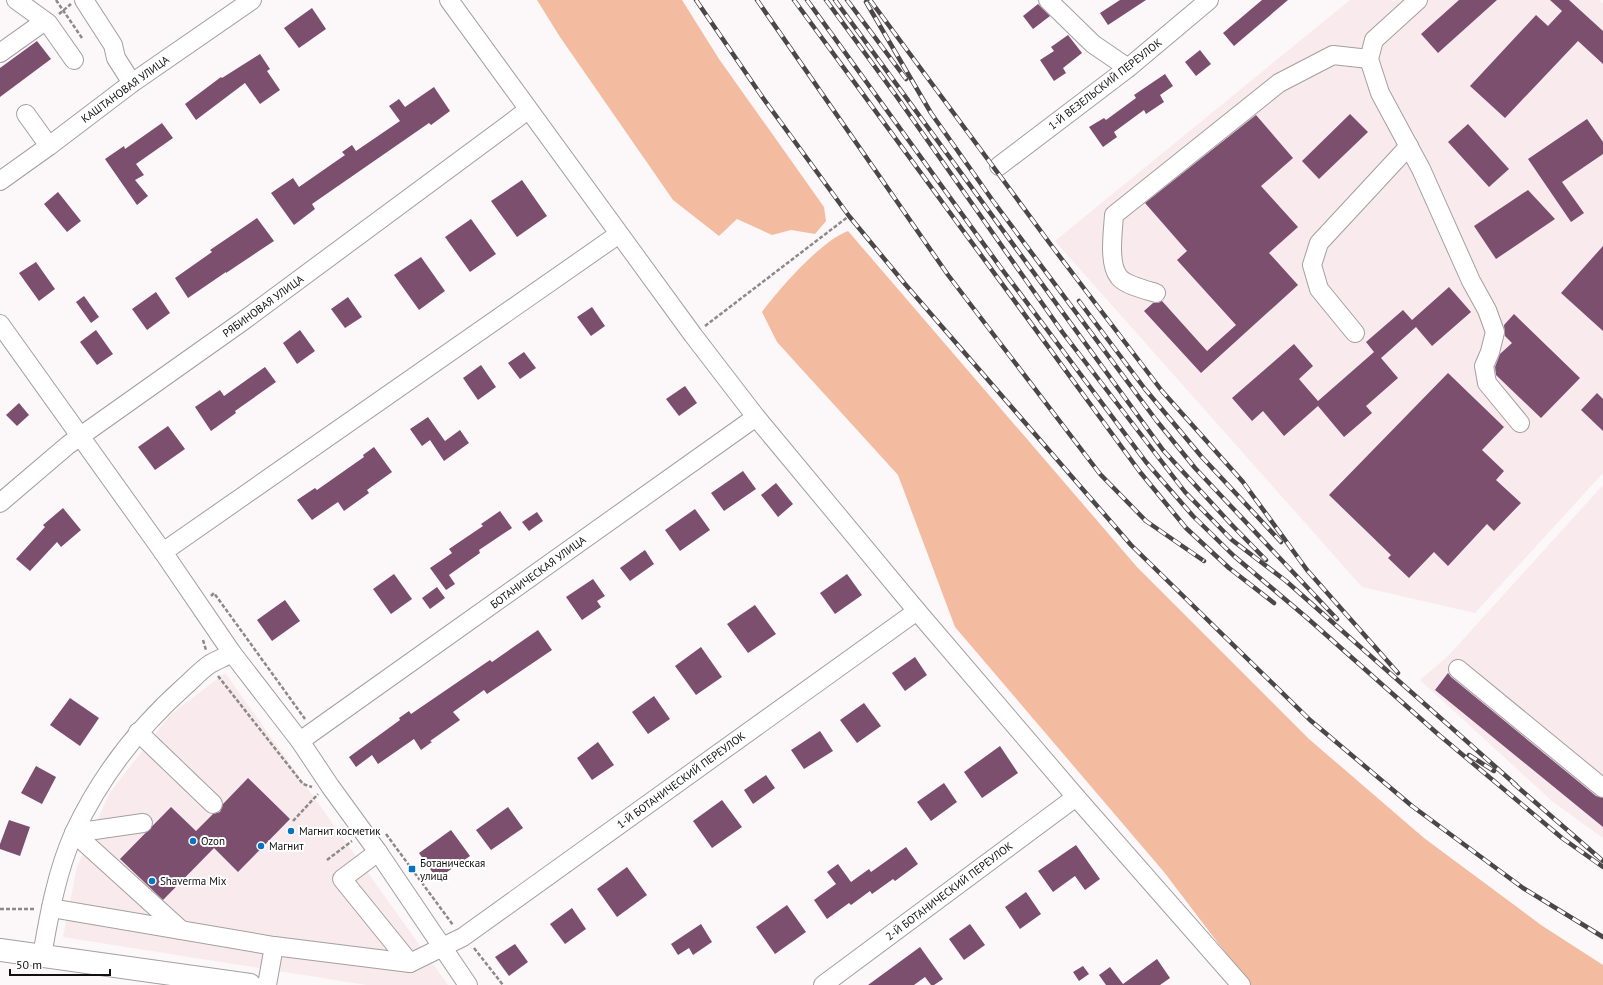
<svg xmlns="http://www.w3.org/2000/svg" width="1603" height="985" viewBox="0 0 1603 985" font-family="'PT Sans',sans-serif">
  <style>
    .built { fill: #f8eaed }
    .forest { fill: #f3bb9f }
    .building { fill: #7c4f6e }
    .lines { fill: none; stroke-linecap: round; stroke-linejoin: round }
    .minor-casing { stroke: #a49fa0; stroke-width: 20 }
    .major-casing { stroke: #a49fa0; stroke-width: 24 }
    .path { stroke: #8d898a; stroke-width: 2.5; stroke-dasharray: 4 2; stroke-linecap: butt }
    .minor { stroke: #fff; stroke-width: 18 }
    .major { stroke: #fff; stroke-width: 22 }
    .rail-casing { stroke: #4a4748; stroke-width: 4.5 }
    .rail { stroke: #fff; stroke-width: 3; stroke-dasharray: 9; stroke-linecap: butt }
    .poi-dot { fill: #0774bf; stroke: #fff; stroke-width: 1.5 }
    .labels { text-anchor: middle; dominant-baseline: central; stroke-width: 4; stroke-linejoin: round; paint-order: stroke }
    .street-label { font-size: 11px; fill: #110f10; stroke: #fff }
    .poi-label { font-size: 11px; fill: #110f10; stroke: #fff; text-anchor: start }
  </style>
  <rect width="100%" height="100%" fill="#fcf7f8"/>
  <g class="built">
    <path d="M 1350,0 L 1392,0 L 1394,2 L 1396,0 L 1599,0 L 1603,4 L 1603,473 L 1475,613 L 1362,587 L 1055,241 Z"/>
    <path d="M 1603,485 L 1603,838 L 1552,801 L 1420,680 L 1449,655 Z"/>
    <path d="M 225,673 L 448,985 L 367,985 L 63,937 L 77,867 L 109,794 L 170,715 Z"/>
  </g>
  <g class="forest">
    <path d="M 537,0 L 682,0 L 719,59 L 824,207 L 826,221 L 815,234 L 791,230 L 772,235 L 737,219 L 719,236 L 673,200 L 560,37 Z"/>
    <path d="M 848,231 L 1137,567 L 1309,739 L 1424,838 L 1541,925 L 1603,965 L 1603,985 L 1250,985 L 1164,872 L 955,627 L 898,475 L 777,342 L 762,312 C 779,289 821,241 848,231 Z"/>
  </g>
  <g class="building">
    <path d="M 1120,0 L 1146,0 L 1108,25 L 1100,13 Z"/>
    <path d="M 1262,0 L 1288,0 L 1234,46 L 1223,33 Z"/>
    <path d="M 1459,0 L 1497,0 L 1438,53 L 1421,34 Z"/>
    <path d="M 1550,0 L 1569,0 L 1603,31 L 1603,64 L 1578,41 L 1505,118 L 1470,86 L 1536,15 L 1548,26 L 1562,11 Z"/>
    <path d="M 1038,4 L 1050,16 L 1033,29 L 1023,16 Z"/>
    <path d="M 312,8 L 326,29 L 299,48 L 284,28 Z"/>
    <path d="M 1068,35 L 1082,53 L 1063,68 L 1066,73 L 1054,81 L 1040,60 L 1054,51 L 1051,47 Z"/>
    <path d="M 37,41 L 51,59 L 0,97 L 0,68 Z"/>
    <path d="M 1200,50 L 1211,64 L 1196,76 L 1185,62 Z"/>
    <path d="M 260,54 L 270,69 L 267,71 L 280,90 L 260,104 L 245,83 L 196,120 L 185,104 L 221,77 L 222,78 Z"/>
    <path d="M 1165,74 L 1173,86 L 1160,95 L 1164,102 L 1146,114 L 1144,110 L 1114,132 L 1117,137 L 1103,147 L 1089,127 L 1104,118 L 1106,120 L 1136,98 L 1134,95 Z"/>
    <path d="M 434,87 L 450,111 L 431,125 L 429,123 L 312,204 L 315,209 L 294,225 L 271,193 L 293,178 L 299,187 L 345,155 L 342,152 L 352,145 L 356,151 L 400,121 L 389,106 L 399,99 L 405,107 Z"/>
    <path d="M 1350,114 L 1368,132 L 1319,179 L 1302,161 Z"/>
    <path d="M 1256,115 L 1293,158 L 1261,186 L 1298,227 L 1269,253 L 1298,285 L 1201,373 L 1144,311 L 1153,303 L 1158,303 L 1162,301 L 1207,351 L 1236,325 L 1177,260 L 1187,251 L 1145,203 Z"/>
    <path d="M 1587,119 L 1603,142 L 1603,154 L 1562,182 L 1584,213 L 1571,222 L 1528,159 Z"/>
    <path d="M 162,123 L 173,138 L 136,164 L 144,175 L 135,180 L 148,196 L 137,205 L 105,159 L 124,146 L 125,149 Z"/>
    <path d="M 1468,124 L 1509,169 L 1489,187 L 1448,142 Z"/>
    <path d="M 522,180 L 547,216 L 517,237 L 491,201 Z"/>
    <path d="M 1528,190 L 1555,219 L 1496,259 L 1474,226 Z"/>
    <path d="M 58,192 L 81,221 L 67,232 L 44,204 Z"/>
    <path d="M 257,218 L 274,241 L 226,273 L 226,272 L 188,298 L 175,278 L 212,252 L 210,250 Z"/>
    <path d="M 471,219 L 496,254 L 470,272 L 445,237 Z"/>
    <path d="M 1603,246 L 1603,331 L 1561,293 Z"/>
    <path d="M 421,257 L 445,291 L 419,310 L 394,275 Z"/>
    <path d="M 36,262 L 55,289 L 39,301 L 19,273 Z"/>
    <path d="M 1449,287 L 1471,312 L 1432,346 L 1416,327 L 1381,358 L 1398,378 L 1366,406 L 1372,413 L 1344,437 L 1318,406 L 1284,436 L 1263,411 L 1252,421 L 1232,398 L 1294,344 L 1313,366 L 1299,379 L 1318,401 L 1374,352 L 1366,342 L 1403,310 L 1412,320 Z"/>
    <path d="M 156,292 L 170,313 L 147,330 L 132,309 Z"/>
    <path d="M 84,296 L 99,317 L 91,323 L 76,302 Z"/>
    <path d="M 348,297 L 362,317 L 345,328 L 331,309 Z"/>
    <path d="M 592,307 L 605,326 L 591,336 L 577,317 Z"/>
    <path d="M 1514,314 L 1580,378 L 1541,418 L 1496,375 L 1495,367 L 1500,354 L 1512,343 L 1505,336 L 1504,325 Z"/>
    <path d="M 96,330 L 113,354 L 97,365 L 80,342 Z"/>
    <path d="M 300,330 L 315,351 L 297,364 L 283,343 Z"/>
    <path d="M 524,352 L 536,368 L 520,379 L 508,363 Z"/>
    <path d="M 481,365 L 496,387 L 478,400 L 463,378 Z"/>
    <path d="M 265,367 L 276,382 L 235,411 L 236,413 L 211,431 L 195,407 L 220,390 L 224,396 Z"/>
    <path d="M 1448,373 L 1504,427 L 1482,450 L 1504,471 L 1496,480 L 1521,503 L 1494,531 L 1487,524 L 1448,566 L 1434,552 L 1409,578 L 1388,558 L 1391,555 L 1329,495 Z"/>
    <path d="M 685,386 L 697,403 L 679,416 L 666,399 Z"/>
    <path d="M 1597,393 L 1603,399 L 1603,431 L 1581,410 Z"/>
    <path d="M 19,403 L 29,415 L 17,426 L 6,415 Z"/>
    <path d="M 428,417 L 445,441 L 460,430 L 469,443 L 444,461 L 430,440 L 422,446 L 410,429 Z"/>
    <path d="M 168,426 L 185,449 L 155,470 L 138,447 Z"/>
    <path d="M 374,447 L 392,472 L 367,490 L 369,493 L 344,511 L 338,502 L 312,520 L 297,500 L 315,488 L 317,490 L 364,457 L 363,455 Z"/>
    <path d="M 743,471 L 756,489 L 724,511 L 711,493 Z"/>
    <path d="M 776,483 L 793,504 L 778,517 L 761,495 Z"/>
    <path d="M 63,508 L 81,530 L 61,547 L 57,542 L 30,571 L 16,559 L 45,527 L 43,525 Z"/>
    <path d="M 695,509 L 710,530 L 680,551 L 665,530 Z"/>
    <path d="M 500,511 L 512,528 L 479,550 L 480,553 L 449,575 L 455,584 L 446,590 L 430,568 L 452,553 L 449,549 L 483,526 L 481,524 Z"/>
    <path d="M 537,512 L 543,521 L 529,531 L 522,522 Z"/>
    <path d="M 645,550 L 654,564 L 630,581 L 620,568 Z"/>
    <path d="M 394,574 L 412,599 L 391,614 L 373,589 Z"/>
    <path d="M 847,574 L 862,595 L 835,614 L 820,593 Z"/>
    <path d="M 593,579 L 605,596 L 597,601 L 601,607 L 582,620 L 566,597 Z"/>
    <path d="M 437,587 L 445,598 L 430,609 L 422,598 Z"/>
    <path d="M 285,600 L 300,621 L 272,641 L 257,620 Z"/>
    <path d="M 755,605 L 776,634 L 748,653 L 727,624 Z"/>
    <path d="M 538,630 L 552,650 L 487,694 L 484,690 L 453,712 L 460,720 L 430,741 L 432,742 L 421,750 L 414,739 L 378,764 L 372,755 L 356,767 L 349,757 L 400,720 L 399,718 L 409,711 L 411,714 L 490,660 L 492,662 Z"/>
    <path d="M 701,647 L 722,677 L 696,695 L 675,666 Z"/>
    <path d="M 915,657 L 927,675 L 905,691 L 892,673 Z"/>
    <path d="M 1448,673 L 1451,677 L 1596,796 L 1603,798 L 1603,827 L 1435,690 Z"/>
    <path d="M 654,696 L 670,719 L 648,734 L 632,712 Z"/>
    <path d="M 70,698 L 99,718 L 80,746 L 50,725 Z"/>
    <path d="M 864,703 L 881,726 L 857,743 L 840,720 Z"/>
    <path d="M 820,731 L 833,751 L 804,769 L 791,750 Z"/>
    <path d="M 598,742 L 614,765 L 592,780 L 577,758 Z"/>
    <path d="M 1000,746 L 1018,773 L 982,798 L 964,772 Z"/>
    <path d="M 36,766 L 56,777 L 42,804 L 21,793 Z"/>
    <path d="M 766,775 L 775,788 L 753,804 L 744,790 Z"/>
    <path d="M 248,778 L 290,819 L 238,872 L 214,848 L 163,900 L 120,859 L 171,807 L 196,831 L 213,814 L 220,812 L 223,804 Z"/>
    <path d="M 944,783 L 957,802 L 931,821 L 917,802 Z"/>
    <path d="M 722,800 L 742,827 L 712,848 L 693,821 Z"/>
    <path d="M 508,807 L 523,828 L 491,850 L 476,830 Z"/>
    <path d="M 9,820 L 30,827 L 20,856 L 0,849 L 0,844 Z"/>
    <path d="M 451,830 L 470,856 L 437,879 L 419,853 Z"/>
    <path d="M 1076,845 L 1100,879 L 1085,890 L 1075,876 L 1053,892 L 1038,871 Z"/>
    <path d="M 906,847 L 918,864 L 895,881 L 893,879 L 872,894 L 870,891 L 851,905 L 849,903 L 827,919 L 814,900 L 836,884 L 827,872 L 838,864 L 851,882 L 869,869 L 871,872 Z"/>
    <path d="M 627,867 L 647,895 L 617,917 L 597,889 Z"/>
    <path d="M 1026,892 L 1041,914 L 1020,929 L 1005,907 Z"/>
    <path d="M 787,905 L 806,932 L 775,954 L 756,927 Z"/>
    <path d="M 572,908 L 586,929 L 565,944 L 550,924 Z"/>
    <path d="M 701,924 L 712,942 L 693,955 L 689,948 L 678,955 L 671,944 Z"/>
    <path d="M 970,924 L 985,945 L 964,960 L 949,939 Z"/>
    <path d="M 515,944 L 528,962 L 509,976 L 495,957 Z"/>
    <path d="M 920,947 L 943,979 L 934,985 L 931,985 L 925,977 L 914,985 L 868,985 Z"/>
    <path d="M 1157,959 L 1170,978 L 1160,985 L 1106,985 L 1099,975 L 1110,967 L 1123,984 Z"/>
    <path d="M 1083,966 L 1089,974 L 1079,981 L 1073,972 Z"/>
  </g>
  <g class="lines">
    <defs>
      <g id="minor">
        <path d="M 16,0 L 48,23 L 74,60"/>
        <path d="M 84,0 L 113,45 L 116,58 L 132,83"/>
        <path d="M 449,0 L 693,335 L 756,417 L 917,611 L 1076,797 L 1241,985"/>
        <path d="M 1048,0 L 1093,44 L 1128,68"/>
        <path d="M 1418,0 L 1374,40 L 1369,59 L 1380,93 L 1421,169 L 1471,281 L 1487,310 L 1495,332 L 1490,352 L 1484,366 L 1487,383 L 1520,423"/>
        <path d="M 0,53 L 45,21"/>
        <path d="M 26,114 L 49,146"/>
        <path d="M 999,166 L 1128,68 L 1209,0"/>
        <path d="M 0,181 L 49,146 L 132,83 L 252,0"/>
        <path d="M 1156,293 C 1146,290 1125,285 1119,277 C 1108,264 1113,232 1114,215 L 1279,83 L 1333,55 L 1369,59"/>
        <path d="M 0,324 L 163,552 L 232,653 L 300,741 L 330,786 L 378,852 L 468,985"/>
        <path d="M 1355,333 L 1319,289 L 1312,265 L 1319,243 L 1409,146"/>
        <path d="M 0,503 L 68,445 L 243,321 L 528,110"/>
        <path d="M 163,552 L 619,234"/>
        <path d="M 1458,669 L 1603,788"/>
        <path d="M 138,732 L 213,804"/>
        <path d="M 300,741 L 756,417"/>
        <path d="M 74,833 L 181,930"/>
        <path d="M 74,833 L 143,823"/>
        <path d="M 378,852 L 342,879 L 410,963"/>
        <path d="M 51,908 L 274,946 L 410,963 L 463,937 L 917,611"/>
        <path d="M 42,956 C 49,915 57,871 74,833 C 100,777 139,727 185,686 C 193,679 201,670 210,664 C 217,660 225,657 232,653"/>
        <path d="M 267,985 L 274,946"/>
        <path d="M 823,985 L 1076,797"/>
      </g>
      <path id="major" d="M 0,950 L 250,985"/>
    </defs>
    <use href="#minor" class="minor-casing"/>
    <use href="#major" class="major-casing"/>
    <g class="path">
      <path d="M 56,0 L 82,38"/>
      <path d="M 59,14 L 71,4"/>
      <path d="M 705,326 L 849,216"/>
      <path d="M 211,596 L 214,593 L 305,719"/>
      <path d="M 203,640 L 206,650"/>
      <path d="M 218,676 L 303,784 L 312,787"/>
      <path d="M 293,821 L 318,794"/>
      <path d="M 386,834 L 453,925"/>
      <path d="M 327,860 L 352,841"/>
      <path d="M 0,909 L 35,909"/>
      <path d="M 474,948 L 503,985"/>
    </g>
    <use href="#minor" class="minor"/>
    <use href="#major" class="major"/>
    <defs>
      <g id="rail">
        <path d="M 696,0 L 763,98 L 849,216 L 905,284 L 1131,545 L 1310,720 L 1412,806 L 1523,888 L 1603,937"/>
        <path d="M 757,0 L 948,275 L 1100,474 L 1146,521 L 1204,561"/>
        <path d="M 794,0 L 1140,472 L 1186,528 L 1229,568 L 1274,603"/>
        <path d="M 807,0 L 1001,268 L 1146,462 L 1193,516 L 1234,556 L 1306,617 L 1439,735 L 1562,838 L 1603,867"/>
        <path d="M 826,0 L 897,97 L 1063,333 L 1185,492 L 1232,540 L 1286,581 L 1516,785"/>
        <path d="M 835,0 L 1163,450 L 1230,523 L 1266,560"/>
        <path d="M 847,0 L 906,79"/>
        <path d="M 870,0 L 1051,245 L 1162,391 L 1243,482 L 1307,570 L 1398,673"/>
        <path d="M 866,2 L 931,113 L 993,201 L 1156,420 L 1195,468 L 1337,619"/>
        <path d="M 1079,301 L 1145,389 L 1201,456 L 1281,542"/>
        <path d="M 1469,755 L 1494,771"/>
        <path d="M 1513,783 L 1603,861"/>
      </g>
    </defs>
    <use href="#rail" class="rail-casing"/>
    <use href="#rail" class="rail"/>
  </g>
  <g class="poi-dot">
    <circle cx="291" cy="831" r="4"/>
    <circle cx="193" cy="841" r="4"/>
    <circle cx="261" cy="846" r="4"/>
    <rect x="408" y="865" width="8" height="8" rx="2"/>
    <circle cx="152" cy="881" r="4"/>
  </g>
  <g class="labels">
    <g class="street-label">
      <text transform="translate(1105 84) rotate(-38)">1-Й ВЕЗЕЛЬСКИЙ ПЕРЕУЛОК</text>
      <text transform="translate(125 89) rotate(-36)">КАШТАНОВАЯ УЛИЦА</text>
      <text transform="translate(263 306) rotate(-36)">РЯБИНОВАЯ УЛИЦА</text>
      <text transform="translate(538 572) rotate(-36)">БОТАНИЧЕСКАЯ УЛИЦА</text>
      <text transform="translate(681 780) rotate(-36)">1-Й БОТАНИЧЕСКИЙ ПЕРЕУЛОК</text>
      <text transform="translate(949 891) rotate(-37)">2-Й БОТАНИЧЕСКИЙ ПЕРЕУЛОК</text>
    </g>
    <g class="poi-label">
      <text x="299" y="831">Магнит косметик</text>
      <text x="201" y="841">Ozon</text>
      <text x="269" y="846">Магнит</text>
      <text x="420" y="863">Ботаническая<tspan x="420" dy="13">улица</tspan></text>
      <text x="160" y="881">Shaverma Mix</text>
    </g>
  </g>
  <path d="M10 969v6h100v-6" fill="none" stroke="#110f10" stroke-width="2"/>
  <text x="16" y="969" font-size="12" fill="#110f10" stroke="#ffffff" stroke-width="3" paint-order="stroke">50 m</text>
</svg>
